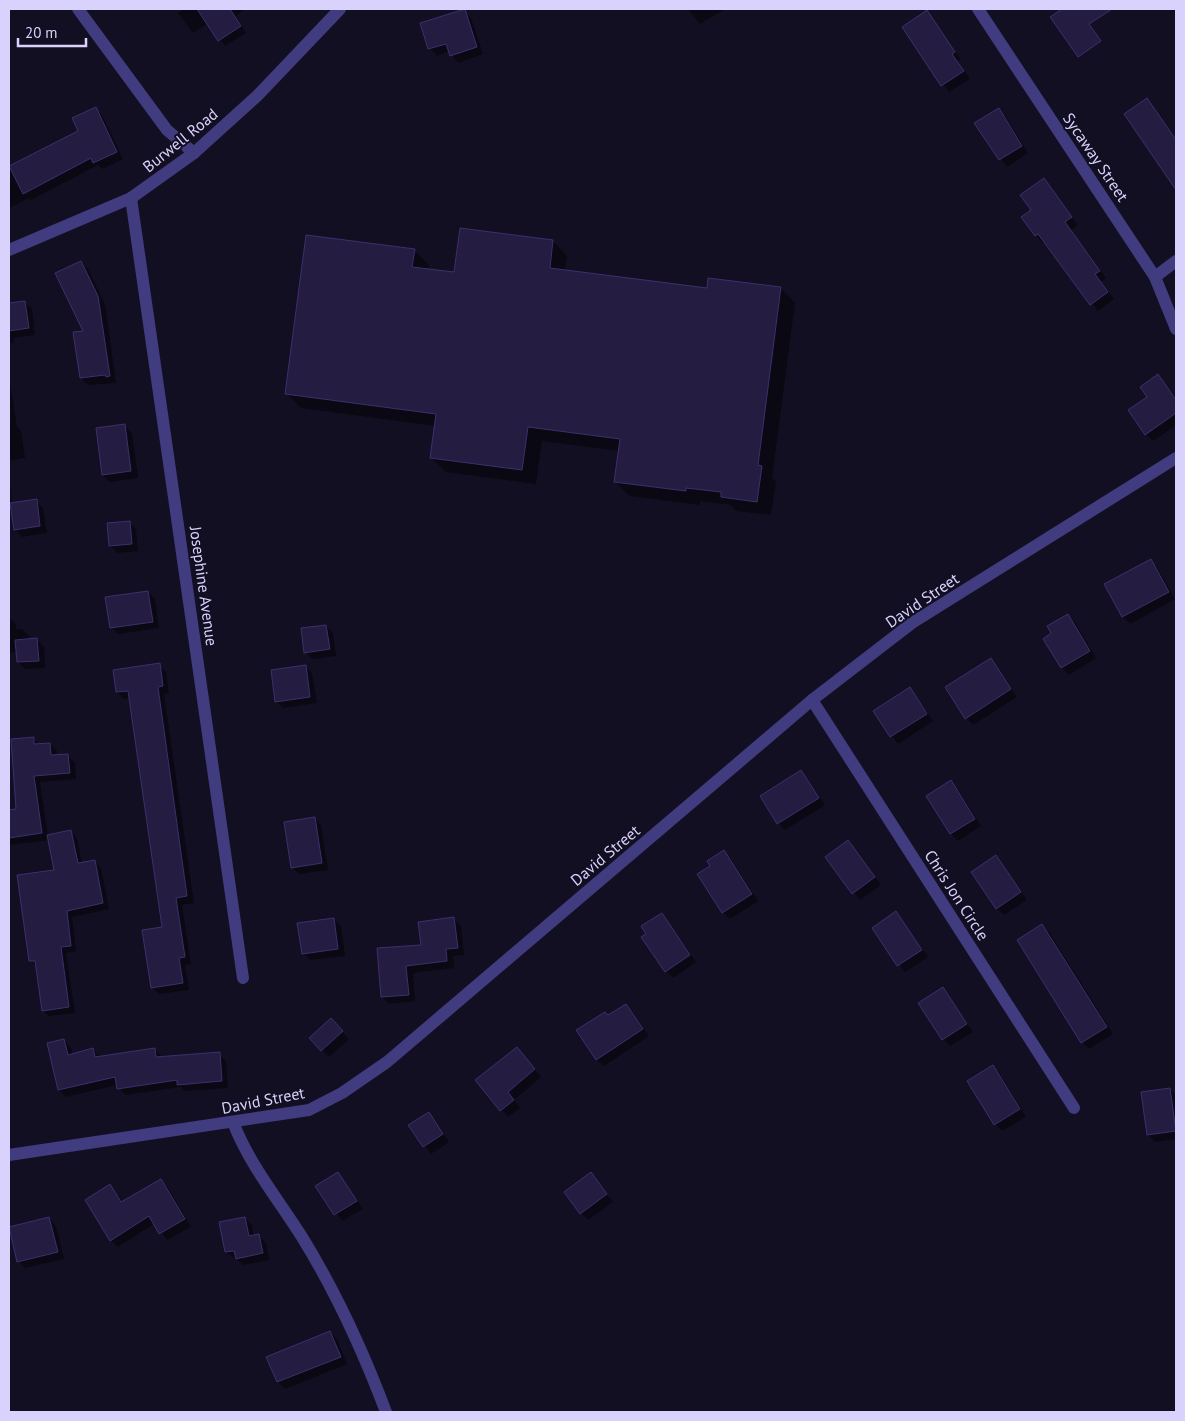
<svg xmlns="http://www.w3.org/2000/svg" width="1185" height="1421" viewBox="0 0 1185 1421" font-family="'PT Sans',sans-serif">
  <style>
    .shadow { fill: #0007 }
    .building { fill: #251c42; stroke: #3e2f6d }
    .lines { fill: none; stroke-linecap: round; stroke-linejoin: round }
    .minor { stroke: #413c7f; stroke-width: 12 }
    .labels { text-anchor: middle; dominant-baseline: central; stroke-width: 4; stroke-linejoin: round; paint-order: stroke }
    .street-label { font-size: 16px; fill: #d9d2fd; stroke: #130f22 }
  </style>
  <rect width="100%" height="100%" fill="#130f22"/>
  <g class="shadow">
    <path d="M 184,9 L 244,9 L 236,16 L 246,33 L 225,46 L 208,23 L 193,33 L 178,13 Z"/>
    <path d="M 688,9 L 725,9 L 700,24 Z"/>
    <path d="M 464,11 L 471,18 L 483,54 L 458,63 L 449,51 L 437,56 L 430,48 Z"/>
    <path d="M 927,12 L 961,60 L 958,61 L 970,79 L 949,92 L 903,27 Z"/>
    <path d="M 1147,100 L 1176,139 L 1176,180 L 1174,182 Z"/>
    <path d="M 95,108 L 102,115 L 123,159 L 102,169 L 98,165 L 31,200 L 29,198 L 9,208 L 9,168 L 80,131 Z"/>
    <path d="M 999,110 L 1006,117 L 1028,153 L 1007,167 L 976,124 Z"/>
    <path d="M 1044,180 L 1078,225 L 1071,230 L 1106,278 L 1101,282 L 1114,299 L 1098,311 L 1045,241 L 1043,243 L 1036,236 L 1023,217 L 1032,211 Z"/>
    <path d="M 553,241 L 567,256 L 565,271 L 708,290 L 781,288 L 795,303 L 772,478 L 776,481 L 771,515 L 736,511 L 731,505 L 700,501 L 700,505 L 630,496 L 615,482 L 620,451 L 542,441 L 536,484 L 446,472 L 432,458 L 436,426 L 301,408 L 287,394 L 414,250 L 429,265 L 428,270 L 455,273 Z"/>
    <path d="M 81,262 L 88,269 L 105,304 L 116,383 L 88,385 L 81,378 L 85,332 Z"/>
    <path d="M 25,302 L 32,309 L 35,335 L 13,338 L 14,343 L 9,343 L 9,304 Z"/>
    <path d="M 9,375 L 17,427 L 21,431 L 25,458 L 9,461 Z"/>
    <path d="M 1158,376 L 1176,398 L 1176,425 L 1153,441 L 1146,434 L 1149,397 Z"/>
    <path d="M 125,426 L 132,433 L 138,478 L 110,482 L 103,475 Z"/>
    <path d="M 9,479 L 12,504 L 36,501 L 43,508 L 47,533 L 22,537 L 15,529 L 13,512 L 9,512 Z"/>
    <path d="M 129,522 L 136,529 L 138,551 L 118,553 L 110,546 Z"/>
    <path d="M 1150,560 L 1157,567 L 1175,599 L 1130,624 L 1123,617 L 1106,585 Z"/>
    <path d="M 148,592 L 155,599 L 159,628 L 118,634 L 111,627 Z"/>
    <path d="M 1068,615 L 1075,622 L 1096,658 L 1069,675 L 1062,668 L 1053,634 Z"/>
    <path d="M 9,617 L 16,624 L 16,629 L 22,629 L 29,636 L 29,640 L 37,640 L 44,647 L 45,668 L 25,669 L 18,662 L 17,652 L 9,653 Z"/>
    <path d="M 326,626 L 333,633 L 336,656 L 313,659 L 305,652 Z"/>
    <path d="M 990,659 L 1017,697 L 973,725 L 966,718 Z"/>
    <path d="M 159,665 L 166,672 L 169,693 L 164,694 L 194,903 L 182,905 L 191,964 L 185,965 L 189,990 L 159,994 L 152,987 L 163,928 L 130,698 L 124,699 L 117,692 Z"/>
    <path d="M 305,666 L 312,673 L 317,703 L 283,708 L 276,701 Z"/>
    <path d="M 910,689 L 933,721 L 898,744 L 874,711 Z"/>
    <path d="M 33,738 L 40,745 L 50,744 L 57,751 L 57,756 L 68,756 L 75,763 L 76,779 L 40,782 L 48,836 L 71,832 L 77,838 L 82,864 L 95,862 L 101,868 L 109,909 L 72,917 L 76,951 L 66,953 L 75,1013 L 49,1016 L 43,1010 L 37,967 L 31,961 L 56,871 L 50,840 L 9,845 L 9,811 L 18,810 Z"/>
    <path d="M 801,771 L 825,805 L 785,830 L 778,823 Z"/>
    <path d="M 951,782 L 958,789 L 981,826 L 958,841 L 951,834 L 928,796 Z"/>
    <path d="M 314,818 L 321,825 L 328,870 L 299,874 L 292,867 Z"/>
    <path d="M 848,842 L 881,885 L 860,900 L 826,857 Z"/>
    <path d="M 724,852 L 731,859 L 758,901 L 730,919 L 723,912 L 711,866 Z"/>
    <path d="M 996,857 L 1027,900 L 1004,915 L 997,908 Z"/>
    <path d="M 896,913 L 928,957 L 905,972 L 873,928 Z"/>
    <path d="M 662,914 L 696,962 L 673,978 L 666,971 L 648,934 Z"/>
    <path d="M 334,919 L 341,926 L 345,956 L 310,960 L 303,953 Z"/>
    <path d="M 454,919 L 461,926 L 464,955 L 453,956 L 454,968 L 413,973 L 415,1001 L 389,1004 L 382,996 L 378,950 L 423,946 Z"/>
    <path d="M 1042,925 L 1049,932 L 1113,1034 L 1089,1049 L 1082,1042 Z"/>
    <path d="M 942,988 L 973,1032 L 950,1046 L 943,1039 Z"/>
    <path d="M 626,1005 L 649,1036 L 604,1066 L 596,1059 L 608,1017 Z"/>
    <path d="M 331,1020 L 349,1039 L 329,1057 L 311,1038 Z"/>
    <path d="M 64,1040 L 71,1048 L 73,1055 L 93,1050 L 100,1057 L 155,1049 L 162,1057 L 219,1054 L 226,1061 L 228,1088 L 185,1091 L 181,1087 L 125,1095 L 117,1085 L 66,1097 L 59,1090 Z"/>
    <path d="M 524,1056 L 541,1077 L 514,1100 L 520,1108 L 508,1117 L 477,1081 Z"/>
    <path d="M 992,1066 L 999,1073 L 1026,1117 L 1002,1131 L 995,1124 L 968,1081 Z"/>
    <path d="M 1170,1089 L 1176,1096 L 1176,1139 L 1155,1142 L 1148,1135 Z"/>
    <path d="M 429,1113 L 449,1142 L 431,1154 L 410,1126 Z"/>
    <path d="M 338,1173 L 363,1209 L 342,1221 L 317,1186 Z"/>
    <path d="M 591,1174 L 613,1202 L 588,1220 L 581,1213 Z"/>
    <path d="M 161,1181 L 168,1188 L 191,1227 L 167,1240 L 155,1223 L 118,1247 L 111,1240 L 110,1186 L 123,1202 Z"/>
    <path d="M 49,1218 L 56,1226 L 64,1259 L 25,1268 L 18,1261 Z"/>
    <path d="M 245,1218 L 252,1225 L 254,1237 L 259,1236 L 266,1243 L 269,1260 L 244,1265 L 226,1252 Z"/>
    <path d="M 330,1332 L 337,1339 L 347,1364 L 285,1389 L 278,1382 Z"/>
  </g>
  <g class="building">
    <path d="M 197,9 L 230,9 L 241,26 L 218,41 Z"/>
    <path d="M 465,9 L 477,47 L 450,56 L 446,44 L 428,49 L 420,23 Z"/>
    <path d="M 1062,9 L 1112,9 L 1089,24 L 1101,41 L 1078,57 L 1050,17 Z"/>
    <path d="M 927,10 L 955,52 L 952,54 L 964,71 L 941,86 L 902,27 Z"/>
    <path d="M 1147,98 L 1176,140 L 1176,190 L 1124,114 Z"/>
    <path d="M 96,107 L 117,152 L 93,163 L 91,158 L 23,194 L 9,166 L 78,131 L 72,118 Z"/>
    <path d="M 999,108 L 1022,146 L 999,160 L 974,123 Z"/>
    <path d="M 1044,178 L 1072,217 L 1065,222 L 1100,271 L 1095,274 L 1108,292 L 1090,305 L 1038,234 L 1035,236 L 1021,217 L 1031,210 L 1020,195 Z"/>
    <path d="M 460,228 L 553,240 L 550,268 L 707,288 L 708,278 L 781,287 L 758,465 L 762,466 L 757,502 L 721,497 L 721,492 L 686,488 L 686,491 L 614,482 L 620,439 L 528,427 L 522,470 L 430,458 L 436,414 L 285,394 L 306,235 L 415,249 L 412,267 L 454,272 Z"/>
    <path d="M 81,261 L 98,296 L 110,376 L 106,377 L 105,375 L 80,378 L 73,332 L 83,331 L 55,273 Z"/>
    <path d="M 25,301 L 29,328 L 9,331 L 9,303 Z"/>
    <path d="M 1158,374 L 1176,400 L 1176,413 L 1145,435 L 1128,410 L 1147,397 L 1140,387 Z"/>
    <path d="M 125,424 L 131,471 L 102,475 L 96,428 Z"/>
    <path d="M 37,499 L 40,526 L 14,530 L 10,503 Z"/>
    <path d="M 130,521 L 132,544 L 109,546 L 107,523 Z"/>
    <path d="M 1151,559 L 1169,592 L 1122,617 L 1104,584 Z"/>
    <path d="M 148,591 L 153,622 L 110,628 L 105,597 Z"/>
    <path d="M 1068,614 L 1090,651 L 1061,668 L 1043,639 L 1051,633 L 1047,626 Z"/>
    <path d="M 326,625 L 330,649 L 304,653 L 301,628 Z"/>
    <path d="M 37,638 L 39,661 L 17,662 L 15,640 Z"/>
    <path d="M 991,658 L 1011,689 L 965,719 L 945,687 Z"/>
    <path d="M 160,663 L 163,686 L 158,687 L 187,896 L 176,898 L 185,957 L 179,958 L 183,983 L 151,988 L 142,930 L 162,927 L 128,691 L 116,692 L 113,670 Z"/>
    <path d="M 306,665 L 310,697 L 275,702 L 271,670 Z"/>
    <path d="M 910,687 L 927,714 L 890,737 L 873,711 Z"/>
    <path d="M 34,737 L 34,744 L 50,743 L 51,755 L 68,754 L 70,773 L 34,776 L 42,833 L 9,838 L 9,810 L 16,809 L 11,739 Z"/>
    <path d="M 801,770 L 819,798 L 777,824 L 760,796 Z"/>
    <path d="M 951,780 L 975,819 L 950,834 L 926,796 Z"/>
    <path d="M 315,817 L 322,863 L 291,868 L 284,822 Z"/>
    <path d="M 71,830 L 78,863 L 95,860 L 103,903 L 67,911 L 71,946 L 61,947 L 69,1007 L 42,1011 L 35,961 L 29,961 L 17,875 L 54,870 L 47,835 Z"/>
    <path d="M 848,840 L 875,877 L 852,894 L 825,857 Z"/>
    <path d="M 724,850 L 752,894 L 722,913 L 697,874 L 710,866 L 707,861 Z"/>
    <path d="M 996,855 L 1021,892 L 996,909 L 971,872 Z"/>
    <path d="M 896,911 L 922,950 L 897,966 L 872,928 Z"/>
    <path d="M 662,913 L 690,955 L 665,972 L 641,937 L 646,934 L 641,926 Z"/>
    <path d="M 454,917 L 458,948 L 446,949 L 447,961 L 406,966 L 409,995 L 381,997 L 377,948 L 421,945 L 418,922 Z"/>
    <path d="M 334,918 L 338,949 L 302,954 L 297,923 Z"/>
    <path d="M 1042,924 L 1107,1027 L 1081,1043 L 1017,940 Z"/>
    <path d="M 943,987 L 967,1024 L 942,1040 L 918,1003 Z"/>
    <path d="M 626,1004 L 643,1029 L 596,1060 L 576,1030 L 605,1012 L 608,1015 Z"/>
    <path d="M 331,1018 L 343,1031 L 321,1051 L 309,1038 Z"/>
    <path d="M 64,1039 L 68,1055 L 93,1048 L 95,1057 L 155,1048 L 156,1057 L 220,1052 L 222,1081 L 177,1085 L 177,1080 L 117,1089 L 115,1077 L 58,1090 L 47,1043 Z"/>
    <path d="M 517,1047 L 535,1069 L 508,1092 L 514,1100 L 500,1111 L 475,1080 Z"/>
    <path d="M 993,1065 L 1020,1109 L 994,1125 L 967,1081 Z"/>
    <path d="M 1170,1088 L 1176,1131 L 1147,1135 L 1141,1092 Z"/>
    <path d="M 429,1112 L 443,1134 L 423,1147 L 408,1125 Z"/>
    <path d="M 338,1172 L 357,1201 L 334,1215 L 315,1186 Z"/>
    <path d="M 591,1172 L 607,1194 L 580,1214 L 564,1192 Z"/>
    <path d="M 161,1179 L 185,1219 L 159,1234 L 149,1216 L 110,1241 L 85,1200 L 110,1184 L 121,1202 Z"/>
    <path d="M 49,1217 L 58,1252 L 17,1262 L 9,1227 Z"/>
    <path d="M 245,1217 L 249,1236 L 259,1234 L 263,1253 L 236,1259 L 234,1251 L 225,1252 L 219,1222 Z"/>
    <path d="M 330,1331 L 341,1357 L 277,1382 L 266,1357 Z"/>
  </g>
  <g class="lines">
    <g class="minor">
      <path d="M 78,9 L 167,130 L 194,153"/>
      <path d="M 978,9 L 1155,277 L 1176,329"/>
      <path d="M 131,198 L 243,978"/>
      <path d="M 9,250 L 131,198 L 194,153 L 257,96 L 340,9"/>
      <path d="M 1155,277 L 1176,261"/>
      <path d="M 812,700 L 1074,1108"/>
      <path d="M 233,1122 C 249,1164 278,1199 302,1237 C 336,1292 363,1351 386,1412"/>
      <path d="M 9,1155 L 309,1110 L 342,1093 L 387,1062 L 812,700 L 912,623 L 1176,458"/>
    </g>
  </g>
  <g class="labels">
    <g class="street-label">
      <text transform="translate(180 140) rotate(-39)">Burwell Road</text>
      <text transform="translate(1096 157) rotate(56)">Sycaway Street</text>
      <text transform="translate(204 586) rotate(82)">Josephine Avenue</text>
      <text transform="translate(922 600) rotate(-34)">David Street</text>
      <text transform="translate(605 855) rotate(-40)">David Street</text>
      <text transform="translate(957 895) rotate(57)">Chris Jon Circle</text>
      <text transform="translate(263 1100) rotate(-11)">David Street</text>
    </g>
  </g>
  <rect width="1185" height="1421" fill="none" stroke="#d9d2fd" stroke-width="20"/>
  <path d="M18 38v8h68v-8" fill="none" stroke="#d9d2fd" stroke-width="2.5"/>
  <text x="25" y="38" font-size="15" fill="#d9d2fd" stroke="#130f22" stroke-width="4" paint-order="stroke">20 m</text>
</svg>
